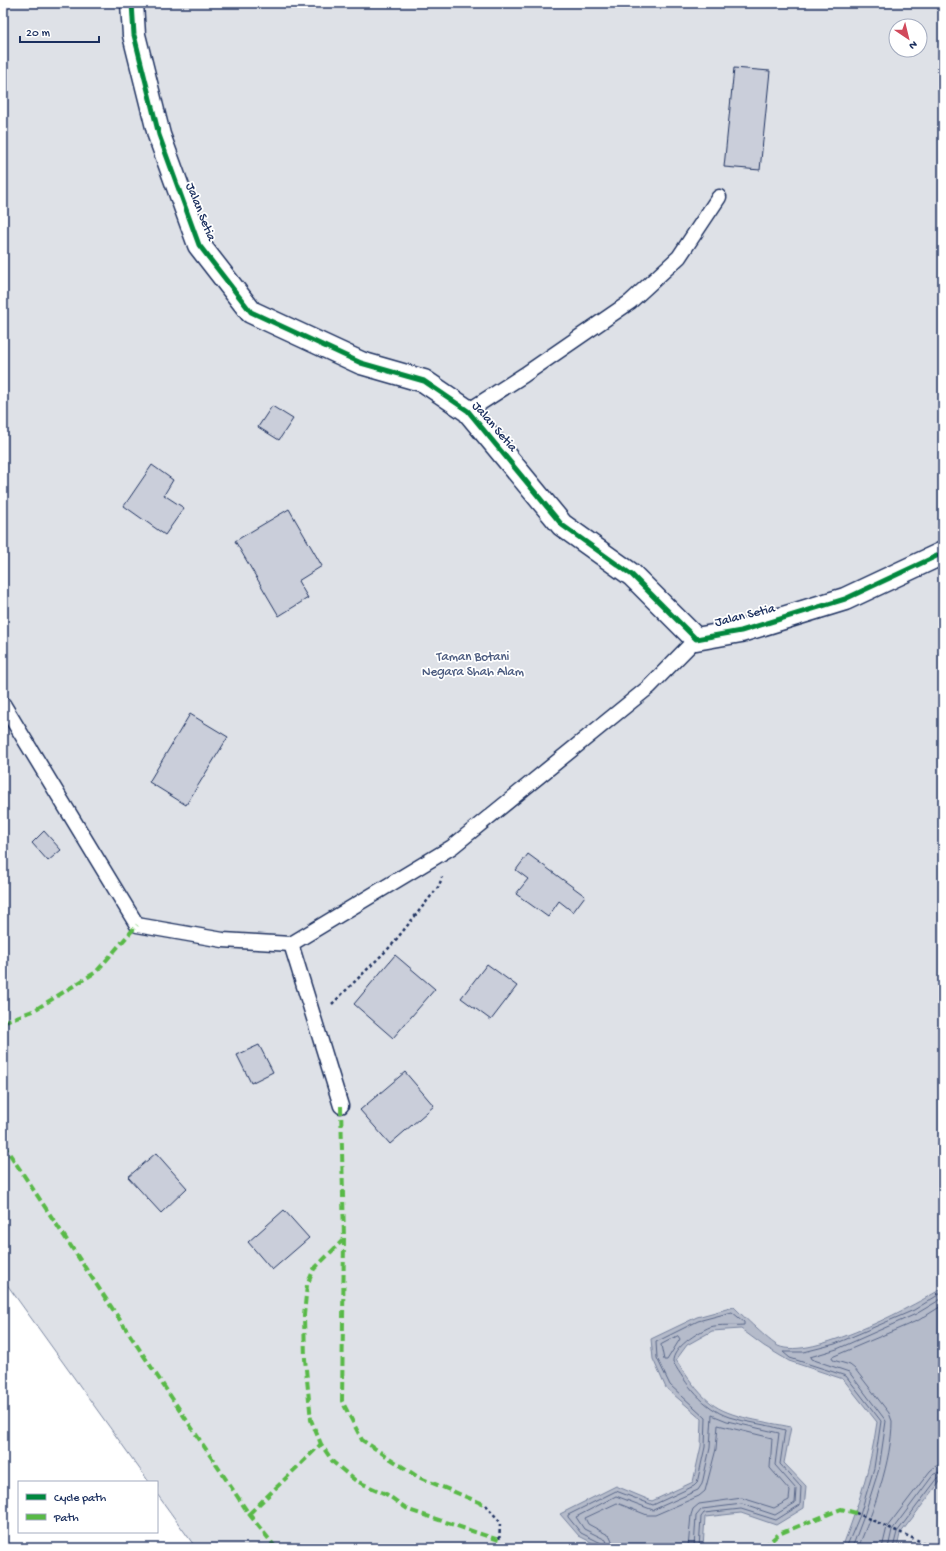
<svg xmlns="http://www.w3.org/2000/svg" width="946" height="1551" viewBox="0 0 946 1551" font-family="'Gochi Hand',sans-serif">
  <style>
    .green { fill: #dee1e7; stroke: #7c88a2; fill-rule: evenodd }
    .water { fill: #b5bbca; stroke: #77839f }
    .lines { fill: none; stroke-linecap: round; stroke-linejoin: round }
    .shore { stroke: #596789; stroke-width: 1 }
    .building { fill: #caceda; stroke: #1b2f5e }
    .lane-casing { stroke: #1b2f5e; stroke-width: 17 }
    .street-casing { stroke: #1b2f5e; stroke-width: 25 }
    .path { stroke: #1b2f5e; stroke-width: 2.5; stroke-dasharray: 3 3; stroke-linecap: butt }
    .lane { stroke: #fff; stroke-width: 14 }
    .street { stroke: #fff; stroke-width: 22 }
    .quiet { stroke: #58b947; stroke-width: 4; stroke-dasharray: 8 4; stroke-linecap: butt }
    .cycleway-casing { stroke: #fff; stroke-width: 8 }
    .cycleway { stroke: #00873e; stroke-width: 5 }
    .labels { text-anchor: middle; dominant-baseline: central; stroke-width: 3.5; stroke-linejoin: round; paint-order: stroke }
    .street-label { font-size: 13px; fill: #1b2f5e; stroke: #fff }
    .park-label { font-size: 13px; fill: #4c5c80; stroke: #fff }
  </style>
  <rect width="100%" height="100%" fill="#fff"/>
  <filter id="ink" filterUnits="userSpaceOnUse"><feTurbulence type="fractalNoise" baseFrequency=".025" numOctaves="2"/><feDisplacementMap in="SourceGraphic" scale="8" xChannelSelector="R" yChannelSelector="G"/><feConvolveMatrix kernelMatrix="1 2 1 2 8 2 1 2 1" color-interpolation-filters="sRGB"/></filter>
  <g filter="url(#ink)">
    <path class="green" d="M 3,3 L 943,3 L 943,1548 L 196,1548 L 157,1494 L 157,1482 L 149,1482 L 3,1279 ZM 896,26 L 920,26 L 920,50 L 896,50 Z"/>
    <path class="water" d="M 943,1288 L 943,1478 L 900,1534 L 897,1548 L 842,1548 C 858,1507 871,1466 877,1422 L 843,1379 L 789,1361 L 764,1346 L 741,1329 L 712,1331 L 687,1345 L 676,1360 C 686,1375 697,1392 711,1403 C 729,1418 768,1422 791,1427 L 784,1463 L 806,1486 L 804,1508 L 776,1525 L 741,1513 L 705,1517 L 703,1548 L 603,1548 L 579,1536 L 560,1514 L 616,1486 L 652,1501 L 693,1482 L 701,1446 L 702,1419 L 666,1388 L 653,1359 L 651,1339 L 697,1317 L 734,1307 C 743,1316 769,1341 778,1346 C 811,1361 913,1306 943,1288 Z"/>
    <g class="lines">
      <g class="shore">
        <path d="M 678,1336 L 680,1339 L 667,1360 L 664,1360 L 661,1345 Z"/>
        <path d="M 604,1548 L 601,1543 L 581,1533 L 568,1517 L 568,1515 L 616,1491 L 653,1505 L 694,1486 L 697,1483 L 705,1447 L 706,1418 L 670,1385 L 657,1358 L 656,1342 L 698,1321 L 732,1312 L 744,1322 L 744,1325 C 734,1326 720,1324 710,1327 C 698,1332 672,1348 673,1362 C 686,1384 703,1408 729,1417 C 747,1423 767,1424 785,1430 L 780,1464 L 801,1487 L 800,1505 L 776,1520 L 741,1509 L 704,1513 L 701,1517 L 699,1548"/>
        <path d="M 609,1548 L 606,1540 L 584,1529 L 576,1517 L 616,1496 L 653,1510 L 698,1490 L 702,1484 L 710,1448 L 712,1415 L 727,1421 L 779,1433 L 775,1465 L 796,1489 L 795,1503 L 775,1515 L 742,1504 L 702,1509 L 696,1516 L 694,1548"/>
        <path d="M 615,1548 L 610,1536 L 588,1524 L 585,1518 L 617,1503 L 647,1515 L 655,1515 L 699,1496 L 705,1491 L 716,1449 L 718,1425 L 772,1438 L 770,1468 L 790,1491 L 789,1500 L 774,1508 L 742,1498 L 699,1504 L 693,1509 L 691,1515 L 688,1548"/>
        <path d="M 846,1548 L 860,1515 L 874,1468 L 881,1421 L 846,1376 L 790,1358 L 783,1352 L 804,1352 L 835,1344 L 914,1310 L 943,1292"/>
        <path d="M 852,1548 L 864,1516 L 879,1469 L 886,1421 L 849,1372 L 811,1359 L 810,1357 L 837,1349 L 916,1314 L 943,1298"/>
        <path d="M 858,1548 C 873,1512 892,1460 892,1421 L 889,1413 L 855,1369 L 850,1365 L 833,1360 L 832,1357 L 919,1320 L 943,1305"/>
        <path d="M 882,1548 L 887,1527 L 930,1471 L 936,1466 L 943,1465"/>
        <path d="M 888,1548 L 892,1530 L 934,1474 L 943,1471"/>
        <path d="M 893,1548 L 897,1532 L 938,1478 L 943,1476"/>
      </g>
    </g>
    <g class="building">
      <path d="M 734,68 L 770,71 L 760,170 L 724,167 Z"/>
      <path d="M 272,406 L 293,419 L 279,440 L 258,427 Z"/>
      <path d="M 152,465 L 173,480 L 164,495 L 184,508 L 165,535 L 124,506 Z"/>
      <path d="M 289,509 L 322,566 L 298,581 L 308,598 L 279,616 L 235,541 Z"/>
      <path d="M 190,714 L 228,737 L 186,805 L 149,782 Z"/>
      <path d="M 44,831 L 61,850 L 48,861 L 32,843 Z"/>
      <path d="M 528,854 L 585,896 L 573,912 L 559,901 L 548,917 L 516,894 L 528,879 L 516,870 Z"/>
      <path d="M 395,955 L 435,989 L 393,1038 L 354,1004 Z"/>
      <path d="M 487,964 L 517,986 L 491,1020 L 461,998 Z"/>
      <path d="M 259,1045 L 273,1072 L 251,1083 L 237,1055 Z"/>
      <path d="M 405,1072 L 434,1106 L 390,1144 L 360,1110 Z"/>
      <path d="M 156,1153 L 187,1188 L 161,1213 L 128,1177 Z"/>
      <path d="M 284,1210 L 309,1238 L 272,1270 L 248,1242 Z"/>
    </g>
    <g class="lines">
      <defs>
        <g id="lane">
          <path d="M 468,411 L 524,375 L 630,302 L 679,257 L 719,197"/>
          <path d="M 3,704 L 137,925 L 223,940 L 291,944 L 452,847 L 649,687 L 696,639"/>
          <path d="M 291,944 L 341,1106"/>
        </g>
        <path id="street" d="M 132,3 L 134,35 L 159,135 L 199,245 L 251,312 L 361,363 L 424,381 L 468,411 L 562,525 L 632,575 L 696,639 L 741,631 L 845,599 L 943,553"/>
      </defs>
      <use href="#lane" class="lane-casing"/>
      <use href="#street" class="street-casing"/>
      <g class="path">
        <path d="M 332,1004 L 391,946 L 439,886 L 442,877"/>
        <path d="M 486,1505 L 500,1522 L 499,1548"/>
        <path d="M 856,1513 L 935,1548"/>
      </g>
      <use href="#lane" class="lane"/>
      <use href="#street" class="street"/>
      <g class="quiet">
        <path d="M 3,1022 L 33,1011 L 96,972 L 137,925"/>
        <path d="M 341,1106 L 344,1239 L 342,1401 L 362,1440 L 418,1477 L 486,1505"/>
        <path d="M 3,1144 L 249,1514 L 276,1548"/>
        <path d="M 344,1239 L 314,1269 L 307,1285 L 304,1315 L 305,1359 L 311,1420 L 321,1444 L 333,1462 L 356,1481 L 386,1494 L 409,1510 L 499,1540"/>
        <path d="M 249,1514 L 321,1444"/>
        <path d="M 763,1548 L 779,1534 L 841,1509 L 856,1513"/>
      </g>
      <defs>
        <path id="cycleway" d="M 132,3 L 134,35 L 159,135 L 199,245 L 251,312 L 361,363 L 424,381 L 468,411 L 562,525 L 632,575 L 696,639 L 741,631 L 845,599 L 943,553"/>
      </defs>
      <use href="#cycleway" class="cycleway-casing"/>
      <use href="#cycleway" class="cycleway"/>
    </g>
  </g>
  <g class="labels">
    <g class="street-label">
      <text transform="translate(200 212) rotate(68)">Jalan Setia</text>
      <text transform="translate(494 427) rotate(49)">Jalan Setia</text>
      <text transform="translate(745 616) rotate(-14)">Jalan Setia</text>
    </g>
    <g class="park-label">
      <text x="473" y="657">Taman Botani<tspan x="473" dy="15">Negara Shah Alam</tspan></text>
    </g>
  </g>
  <rect width="946" height="1551" fill="none" stroke="#fff" stroke-width="16"/>
  <rect x="8" y="8" width="930" height="1535" fill="none" stroke="#1b2f5e" stroke-width="1.5" filter="url(#ink)"/>
  <rect x="18" y="1481" width="140" height="52" fill="#ffffff" stroke="#a4acbf"/>
  <rect x="26" y="1494" width="20" height="6" fill="#00873e" stroke="#a4acbf"/>
  <text x="54" y="1501" font-size="12" fill="#1b2f5e">Cycle path</text>
  <rect x="26" y="1514" width="20" height="6" fill="#58b947" stroke="#a4acbf"/>
  <text x="54" y="1521" font-size="12" fill="#1b2f5e">Path</text>
  <g transform="translate(908 38) rotate(145)"><circle r="19" fill="#ffffff" stroke="#a4acbf"/>
  <path d="M0-3L7 15L0 10L-7 15Z" fill="#d1495b"/>
  <text y="-6" font-size="11" font-weight="bold" text-anchor="middle" fill="#1b2f5e">N</text>
  </g>
  <path d="M20 36v6h79v-6" fill="none" stroke="#1b2f5e" stroke-width="2"/>
  <text x="26" y="36" font-size="12" fill="#1b2f5e" stroke="#ffffff" stroke-width="3" paint-order="stroke">20 m</text>
</svg>
